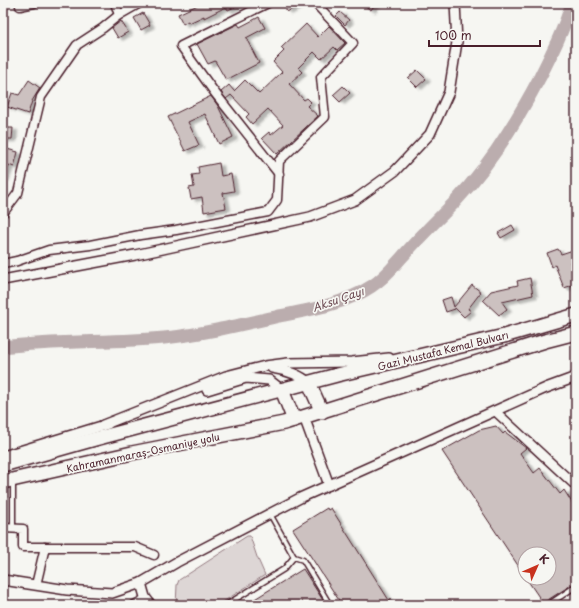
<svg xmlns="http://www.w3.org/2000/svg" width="579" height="608" viewBox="0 0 579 608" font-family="'Playpen Sans',sans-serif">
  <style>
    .green { fill: #ddd6d5; stroke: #947a80 }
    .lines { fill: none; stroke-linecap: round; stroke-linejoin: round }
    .river { stroke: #bbadae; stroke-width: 13 }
    .building { fill: #ccc1c0; stroke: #4a1f2b; filter: url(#shadow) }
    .service-casing { stroke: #4a1f2b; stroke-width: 7 }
    .minor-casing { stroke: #4a1f2b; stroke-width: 11 }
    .tertiary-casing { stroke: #4a1f2b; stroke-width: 12 }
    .trunk-casing { stroke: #4a1f2b; stroke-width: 16 }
    .service { stroke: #f6f6f2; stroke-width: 4 }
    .minor { stroke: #f6f6f2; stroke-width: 8 }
    .tertiary { stroke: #f6f6f2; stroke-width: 9 }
    .trunk { stroke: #f6f6f2; stroke-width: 13 }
    .labels { text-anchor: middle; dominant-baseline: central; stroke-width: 3.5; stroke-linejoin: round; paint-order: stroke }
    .street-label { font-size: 10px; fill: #4a1f2b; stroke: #f6f6f2 }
    .water-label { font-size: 11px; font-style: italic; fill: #6c4a52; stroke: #f6f6f2 }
  </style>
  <defs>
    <filter id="shadow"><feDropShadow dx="4.5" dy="2.5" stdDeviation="1" flood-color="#0004"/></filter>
  </defs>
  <rect width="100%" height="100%" fill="#f6f6f2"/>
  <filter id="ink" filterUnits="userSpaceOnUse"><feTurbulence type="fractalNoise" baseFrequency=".025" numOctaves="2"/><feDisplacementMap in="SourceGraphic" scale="8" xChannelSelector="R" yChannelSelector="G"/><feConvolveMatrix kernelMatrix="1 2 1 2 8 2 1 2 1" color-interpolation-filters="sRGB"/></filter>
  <g filter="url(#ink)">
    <path class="green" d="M 247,536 L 250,536 L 257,557 L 265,575 L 218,605 L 176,605 L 177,585 L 179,580 Z"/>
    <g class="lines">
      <path class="river" d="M 3,347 C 56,340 110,343 164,338 C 203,334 240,325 279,316 C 310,310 345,304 372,286 C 385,278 393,267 403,256 C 415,242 428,229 441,216 C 483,176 513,128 540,77 C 552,53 564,29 572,3"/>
    </g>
    <g class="building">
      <path d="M 202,3 L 244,3 L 228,10 L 226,7 L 204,18 L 204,16 L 189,23 L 188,21 L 183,24 L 178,14 Z"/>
      <path d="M 287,3 L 302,3 L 287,12 L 284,5 Z"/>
      <path d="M 361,3 L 376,3 L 371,10 Z"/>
      <path d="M 340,12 L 349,20 L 345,25 L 336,16 Z"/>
      <path d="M 143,13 L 150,25 L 141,30 L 134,18 Z"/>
      <path d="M 259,17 L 265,28 L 246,38 L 259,63 L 226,80 L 215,61 L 208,64 L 197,44 L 238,24 L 240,27 Z"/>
      <path d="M 121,21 L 128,32 L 118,38 L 112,28 Z"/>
      <path d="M 306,24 L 318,37 L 329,26 L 345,43 L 337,50 L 334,47 L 321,59 L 314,52 L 298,68 L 302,72 L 289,84 L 304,100 L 307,98 L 311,102 L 307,106 L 318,116 L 277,154 L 262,138 L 269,132 L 271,135 L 283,125 L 268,109 L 252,124 L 246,117 L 249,114 L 231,95 L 226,99 L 221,92 L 229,85 L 234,91 L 245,80 L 259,94 L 282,72 L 273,62 L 284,51 L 281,48 Z"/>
      <path d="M 417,70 L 426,79 L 417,87 L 408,78 Z"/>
      <path d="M 29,80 L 40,88 L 32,101 L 28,114 L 7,107 L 12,93 L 19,95 Z"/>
      <path d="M 343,86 L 350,93 L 340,102 L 333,95 Z"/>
      <path d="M 211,96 L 218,106 L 233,137 L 219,144 L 205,114 L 188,122 L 199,145 L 185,151 L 168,117 Z"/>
      <path d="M 3,128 L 13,128 L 12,139 L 3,139 Z"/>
      <path d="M 3,148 L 18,152 L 14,167 L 9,165 L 4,179 L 3,178 Z"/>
      <path d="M 219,163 L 221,176 L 231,174 L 234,191 L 223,193 L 226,208 L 204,212 L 202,197 L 191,199 L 189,188 L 194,187 L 192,175 L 199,174 L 198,167 Z"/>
      <path d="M 512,225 L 515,230 L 501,238 L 498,233 Z"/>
      <path d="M 558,249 L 561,254 L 576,249 L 576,259 L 570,262 L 576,278 L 576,284 L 564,288 L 555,265 L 552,267 L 547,253 Z"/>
      <path d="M 530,278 L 533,295 L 502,302 L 507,309 L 499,315 L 483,300 L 491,291 L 518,285 L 517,281 Z"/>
      <path d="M 472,285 L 481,292 L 468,309 L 471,311 L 464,317 L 455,308 L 455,309 L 446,312 L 442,300 L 451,297 L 454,307 Z"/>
      <path d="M 496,426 L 503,434 L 505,432 L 509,435 L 526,448 L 520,453 L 534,473 L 540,468 L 560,494 L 564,490 L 576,509 L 576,582 L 543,603 L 526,578 L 549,578 L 549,554 L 525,554 L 525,576 L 442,451 L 479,430 Z"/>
      <path d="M 327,508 L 328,510 L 331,508 L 392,605 L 342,605 L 293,529 Z"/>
      <path d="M 303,569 L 326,605 L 245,605 Z"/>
    </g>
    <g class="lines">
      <defs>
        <g id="service">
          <path d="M 13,481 L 13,529"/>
          <path d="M 270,514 L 294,557 L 303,560 L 330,605"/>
          <path d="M 130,605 L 145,597"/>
          <path d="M 141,605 L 145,597"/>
          <path d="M 226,605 L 284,569 L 294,557"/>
          <path d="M 548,605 L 576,586"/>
        </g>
        <g id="minor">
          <path d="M 115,3 L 119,15"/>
          <path d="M 268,3 L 181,46 L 215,93 L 279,174"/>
          <path d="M 20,6 L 34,3"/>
          <path d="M 3,213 L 18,193 L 41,97 L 77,45 L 103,28 L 119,15 L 140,3"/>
          <path d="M 3,264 L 17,261 L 49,250 L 90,245 L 140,235 L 176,230 L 268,212 L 277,200 L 279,161 L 325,117 L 321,77 L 353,43 L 315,3"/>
          <path d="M 495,411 L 576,486"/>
          <path d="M 3,528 L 23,529 L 23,547 L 135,547 L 154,555"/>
          <path d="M 36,585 L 45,547"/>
        </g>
        <g id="tertiary">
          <path d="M 3,280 L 135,255 L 310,217 L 355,200 L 395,171 L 430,134 L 449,92 L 457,42 L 455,3"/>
          <path d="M 272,368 C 285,370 299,374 309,383"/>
          <path d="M 207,390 L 246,378 L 269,380 L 282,390"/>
          <path d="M 304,417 L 329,485"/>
          <path d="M 103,425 L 226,376 L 265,366 L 288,363 L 352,362 L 389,358"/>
          <path d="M 3,456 L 108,424"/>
          <path d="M 3,580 L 67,590 L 112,593 L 141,583 L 177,562 L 300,498 L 546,388 L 576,377"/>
          <path d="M 141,583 L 145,597 L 151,605"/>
        </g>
        <g id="trunk">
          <path d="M 309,383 L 322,412"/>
          <path d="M 282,390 L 294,420"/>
          <path d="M 3,465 L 95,439 L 337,375 L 504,336 L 576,315"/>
          <path d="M 3,482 L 132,453 L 284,423 L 545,341 L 576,333"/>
        </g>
      </defs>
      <use href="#service" class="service-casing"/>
      <use href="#minor" class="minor-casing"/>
      <use href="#tertiary" class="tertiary-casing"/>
      <use href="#trunk" class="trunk-casing"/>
      <use href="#service" class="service"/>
      <use href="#minor" class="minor"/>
      <use href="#tertiary" class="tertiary"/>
      <use href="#trunk" class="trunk"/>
    </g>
  </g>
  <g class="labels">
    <g class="street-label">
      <text transform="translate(443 350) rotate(-14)">Gazi Mustafa Kemal Bulvarı</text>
      <text transform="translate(143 452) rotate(-12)">Kahramanmaraş-Osmaniye yolu</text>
    </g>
    <g class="water-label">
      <text transform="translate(338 299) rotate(-19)">Aksu Çayı</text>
    </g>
  </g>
  <rect width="579" height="608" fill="none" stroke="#f6f6f2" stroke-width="16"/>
  <rect x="8" y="8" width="563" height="592" fill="none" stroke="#4a1f2b" stroke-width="1.5" filter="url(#ink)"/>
  <g transform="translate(537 566) rotate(45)"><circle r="19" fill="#f6f6f2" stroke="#b1a0a2"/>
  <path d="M0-3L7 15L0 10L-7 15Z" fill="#c8321e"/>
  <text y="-6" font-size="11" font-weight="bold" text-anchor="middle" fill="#4a1f2b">K</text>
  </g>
  <path d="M429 40v6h111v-6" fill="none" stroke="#4a1f2b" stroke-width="2"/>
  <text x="435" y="40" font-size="12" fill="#4a1f2b" stroke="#f6f6f2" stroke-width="3" paint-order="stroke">100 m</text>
</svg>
